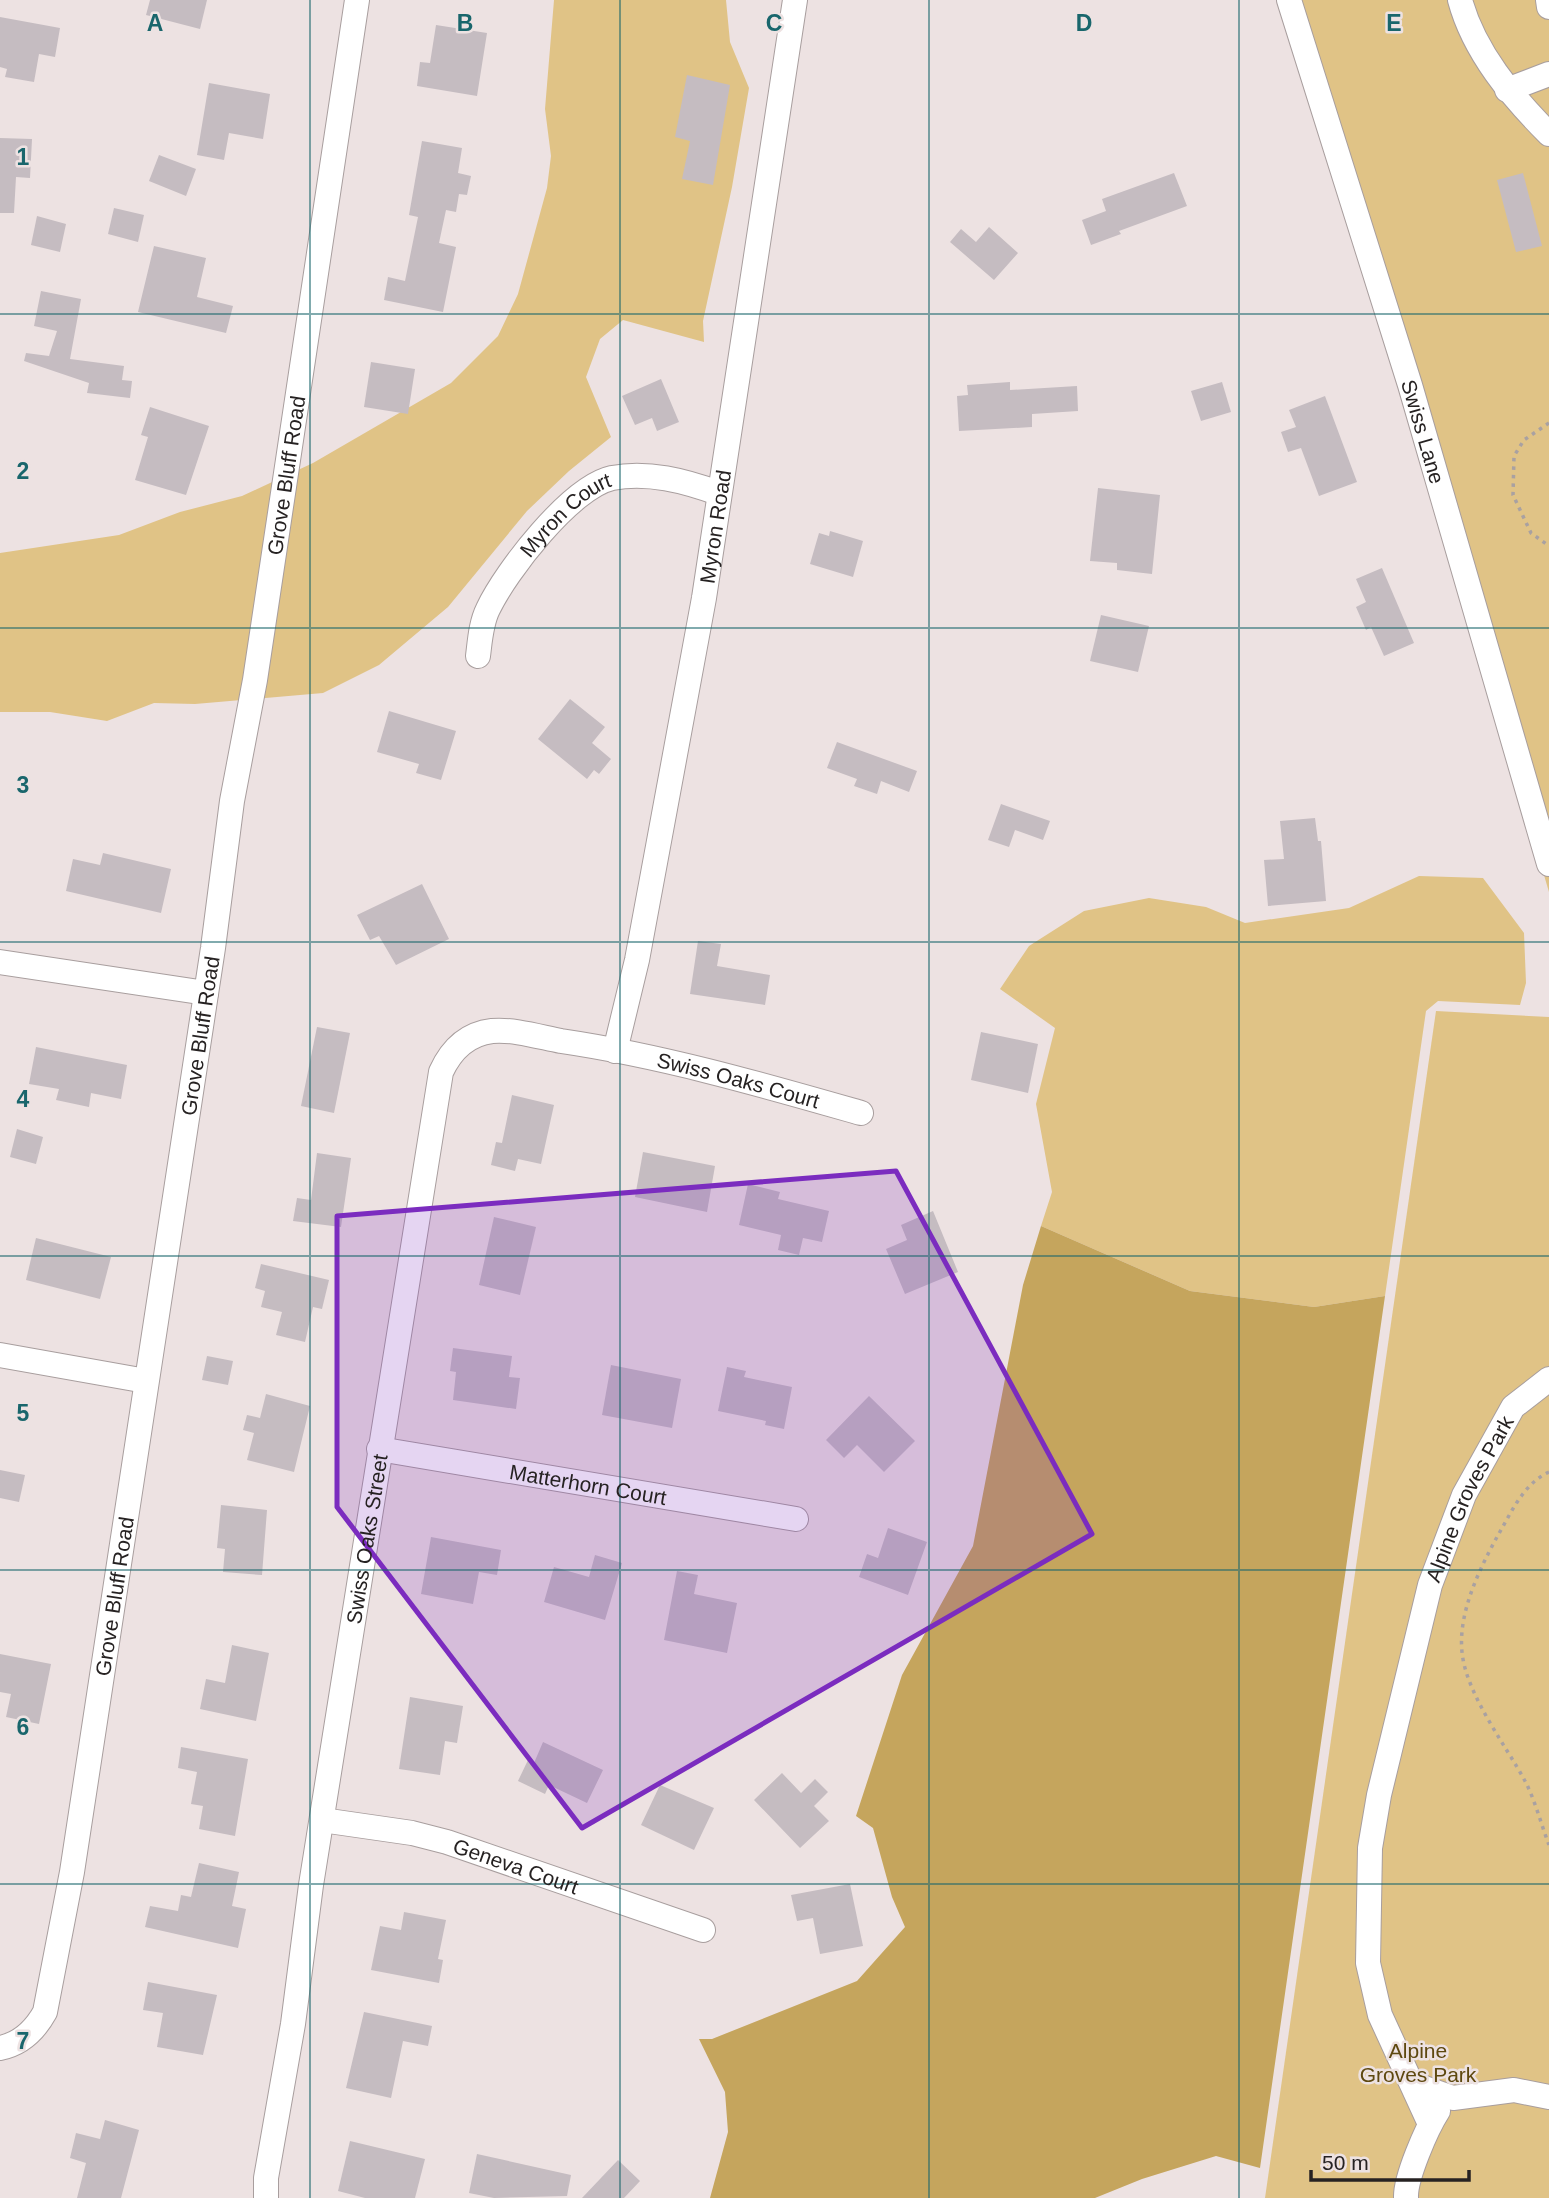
<svg xmlns="http://www.w3.org/2000/svg" width="1549" height="2198" viewBox="0 0 1549 2198" font-family="Helvetica,sans-serif">
  <style>
    .green { fill: #e0c386 }
    .forest { fill: #c5a55d }
    .building { fill: #c5bcc1 }
    .lines { fill: none; stroke-linecap: round; stroke-linejoin: round }
    .street-casing { stroke: #a89e9e; stroke-width: 26 }
    .path { stroke: #a9a1a1; stroke-width: 3.5; stroke-dasharray: 3.5 5; stroke-linecap: butt }
    .street { stroke: #fff; stroke-width: 24 }
    .marked { fill: #7b2cbf; fill-opacity: 0.2; stroke: #7b2cbf; stroke-width: 5; stroke-linejoin: round }
    .grid { fill: none; stroke: #19666c; stroke-width: 2; stroke-opacity: 0.55 }
    .labels { text-anchor: middle; dominant-baseline: central; stroke-width: 5; stroke-linejoin: round; paint-order: stroke }
    .street-label { font-size: 21px; fill: #262222; stroke: #ede2e2 }
    .park-label { font-size: 21px; fill: #5e480f; stroke: #ede2e2 }
    .grid-label { font-size: 23px; text-anchor: middle; font-weight: bold; fill: #19666c; stroke: #ede2e2; stroke-width: 5; stroke-linejoin: round; paint-order: stroke }
  </style>
  <rect width="100%" height="100%" fill="#ede2e2"/>
  <g class="green">
    <path d="M 554,0 L 726,0 L 730,42 L 749,88 L 732,187 L 703,321 L 704,342 L 623,320 L 600,339 L 586,377 L 611,437 L 569,471 L 527,511 L 448,607 L 379,665 L 323,693 L 195,704 L 154,703 L 107,721 L 50,712 L 0,712 L 0,553 L 119,535 L 180,512 L 242,496 L 313,463 L 451,383 L 498,336 L 518,294 L 547,188 L 551,156 L 545,109 Z"/>
    <path d="M 1285,0 L 1549,0 L 1549,892 Z"/>
    <path d="M 1419,876 L 1483,878 L 1524,933 L 1526,983 L 1520,1005 L 1438,1001 L 1426,1011 L 1385,1296 L 1314,1307 L 1190,1291 L 1041,1226 L 1052,1192 L 1036,1104 L 1055,1028 L 1000,989 L 1029,946 L 1084,911 L 1149,898 L 1206,907 L 1245,923 L 1349,908 Z"/>
    <path d="M 1436,1011 L 1549,1017 L 1549,2198 L 1265,2198 Z"/>
  </g>
  <path class="forest" d="M 1041,1226 L 1190,1291 L 1314,1307 L 1385,1296 L 1260,2168 L 1216,2156 L 1142,2179 L 1095,2198 L 710,2198 L 728,2132 L 725,2092 L 699,2039 L 712,2039 L 857,1981 L 905,1927 L 892,1897 L 873,1828 L 856,1816 L 902,1675 L 973,1546 L 1023,1285 Z"/>
  <g class="building">
    <path d="M 150,0 L 207,0 L 200,29 L 146,15 Z"/>
    <path d="M 0,17 L 60,28 L 55,57 L 39,54 L 34,82 L 5,77 L 7,69 L 0,67 Z"/>
    <path d="M 436,25 L 487,33 L 477,96 L 417,86 L 420,62 L 430,63 Z"/>
    <path d="M 687,75 L 730,85 L 713,185 L 682,179 L 690,141 L 675,137 Z"/>
    <path d="M 209,83 L 270,94 L 263,139 L 229,133 L 224,160 L 197,155 Z"/>
    <path d="M 0,138 L 32,139 L 30,178 L 16,177 L 14,213 L 0,213 Z"/>
    <path d="M 422,141 L 462,148 L 458,173 L 471,176 L 467,195 L 459,194 L 456,212 L 446,210 L 439,243 L 456,247 L 443,312 L 384,300 L 388,277 L 405,281 L 418,217 L 409,215 Z"/>
    <path d="M 159,155 L 196,169 L 186,196 L 149,181 Z"/>
    <path d="M 1174,173 L 1187,206 L 1119,231 L 1121,234 L 1091,245 L 1082,220 L 1106,211 L 1102,199 Z"/>
    <path d="M 1523,173 L 1542,246 L 1516,252 L 1497,180 Z"/>
    <path d="M 114,208 L 144,215 L 138,242 L 108,234 Z"/>
    <path d="M 37,216 L 66,224 L 60,252 L 31,245 Z"/>
    <path d="M 989,227 L 1018,253 L 994,280 L 950,242 L 961,229 L 976,242 Z"/>
    <path d="M 154,246 L 206,258 L 197,297 L 233,306 L 226,333 L 138,312 Z"/>
    <path d="M 41,291 L 81,299 L 70,359 L 124,366 L 122,380 L 132,381 L 130,398 L 87,393 L 89,383 L 24,361 L 26,353 L 49,356 L 57,331 L 34,326 Z"/>
    <path d="M 371,362 L 415,369 L 408,414 L 364,407 Z"/>
    <path d="M 661,379 L 679,422 L 657,431 L 652,418 L 635,425 L 622,396 Z"/>
    <path d="M 1010,382 L 1010,390 L 1077,386 L 1078,411 L 1032,414 L 1032,427 L 959,431 L 957,396 L 968,395 L 967,385 Z"/>
    <path d="M 1222,382 L 1231,412 L 1201,421 L 1191,391 Z"/>
    <path d="M 1325,396 L 1357,482 L 1319,496 L 1301,448 L 1288,452 L 1281,432 L 1296,427 L 1289,410 Z"/>
    <path d="M 150,407 L 209,426 L 186,495 L 135,480 L 148,437 L 141,435 Z"/>
    <path d="M 1098,488 L 1160,495 L 1152,574 L 1117,570 L 1117,563 L 1090,561 Z"/>
    <path d="M 830,531 L 863,541 L 853,577 L 810,564 L 819,533 L 829,536 Z"/>
    <path d="M 1382,568 L 1414,643 L 1384,656 L 1371,627 L 1366,630 L 1356,607 L 1366,602 L 1356,579 Z"/>
    <path d="M 1101,615 L 1149,626 L 1138,672 L 1090,661 Z"/>
    <path d="M 570,699 L 605,727 L 592,743 L 611,759 L 599,774 L 594,770 L 587,779 L 538,739 Z"/>
    <path d="M 389,711 L 456,731 L 441,780 L 416,773 L 419,764 L 377,752 Z"/>
    <path d="M 837,742 L 917,771 L 909,792 L 881,781 L 877,794 L 854,786 L 857,779 L 827,768 Z"/>
    <path d="M 1001,804 L 1050,821 L 1043,840 L 1015,830 L 1009,847 L 988,840 Z"/>
    <path d="M 1315,818 L 1318,841 L 1321,841 L 1326,901 L 1268,906 L 1264,860 L 1284,859 L 1280,821 Z"/>
    <path d="M 103,853 L 171,869 L 161,913 L 66,891 L 73,859 L 100,865 Z"/>
    <path d="M 422,884 L 449,939 L 396,965 L 379,936 L 370,940 L 357,915 Z"/>
    <path d="M 698,941 L 721,944 L 717,966 L 770,975 L 765,1005 L 690,994 Z"/>
    <path d="M 317,1027 L 350,1033 L 334,1113 L 301,1106 Z"/>
    <path d="M 981,1032 L 1038,1044 L 1028,1093 L 971,1080 Z"/>
    <path d="M 36,1047 L 127,1065 L 121,1099 L 91,1093 L 89,1107 L 56,1100 L 59,1089 L 29,1084 Z"/>
    <path d="M 512,1095 L 554,1105 L 541,1164 L 518,1159 L 515,1171 L 491,1165 L 496,1142 L 502,1143 Z"/>
    <path d="M 17,1129 L 43,1137 L 36,1164 L 10,1157 Z"/>
    <path d="M 643,1152 L 715,1166 L 707,1212 L 635,1197 Z"/>
    <path d="M 317,1153 L 351,1158 L 341,1227 L 293,1221 L 297,1198 L 311,1200 Z"/>
    <path d="M 748,1184 L 780,1192 L 778,1199 L 829,1211 L 822,1242 L 803,1238 L 799,1255 L 778,1250 L 781,1235 L 739,1225 Z"/>
    <path d="M 933,1211 L 958,1272 L 905,1294 L 886,1249 L 907,1240 L 901,1225 Z"/>
    <path d="M 494,1217 L 536,1227 L 520,1295 L 479,1285 Z"/>
    <path d="M 36,1238 L 111,1257 L 100,1299 L 26,1280 Z"/>
    <path d="M 261,1264 L 329,1280 L 322,1309 L 313,1307 L 305,1342 L 276,1335 L 282,1312 L 261,1307 L 265,1291 L 255,1288 Z"/>
    <path d="M 453,1348 L 512,1356 L 509,1377 L 520,1378 L 516,1409 L 453,1400 L 456,1372 L 450,1371 Z"/>
    <path d="M 207,1356 L 233,1361 L 228,1385 L 202,1380 Z"/>
    <path d="M 611,1365 L 681,1379 L 672,1428 L 602,1415 Z"/>
    <path d="M 727,1367 L 746,1371 L 744,1377 L 792,1387 L 784,1429 L 765,1425 L 766,1421 L 718,1411 Z"/>
    <path d="M 266,1394 L 310,1406 L 294,1472 L 247,1460 L 254,1433 L 243,1430 L 247,1415 L 260,1418 Z"/>
    <path d="M 869,1396 L 915,1441 L 884,1472 L 857,1445 L 844,1458 L 826,1440 Z"/>
    <path d="M 0,1470 L 25,1475 L 19,1502 L 0,1498 Z"/>
    <path d="M 221,1505 L 267,1510 L 262,1575 L 223,1572 L 225,1549 L 217,1548 Z"/>
    <path d="M 888,1528 L 927,1542 L 908,1595 L 859,1577 L 867,1554 L 878,1558 Z"/>
    <path d="M 431,1537 L 501,1550 L 497,1575 L 479,1572 L 473,1604 L 421,1594 Z"/>
    <path d="M 595,1555 L 622,1563 L 605,1620 L 544,1602 L 554,1567 L 589,1577 Z"/>
    <path d="M 677,1571 L 698,1575 L 694,1594 L 737,1603 L 727,1653 L 664,1640 Z"/>
    <path d="M 232,1645 L 269,1653 L 256,1721 L 200,1709 L 206,1679 L 225,1683 Z"/>
    <path d="M 0,1654 L 51,1664 L 39,1724 L 6,1717 L 11,1694 L 0,1692 Z"/>
    <path d="M 410,1697 L 463,1706 L 457,1743 L 445,1741 L 440,1775 L 399,1769 Z"/>
    <path d="M 543,1742 L 603,1770 L 587,1803 L 549,1785 L 545,1794 L 518,1781 L 528,1760 L 534,1763 Z"/>
    <path d="M 181,1747 L 248,1759 L 235,1836 L 199,1829 L 203,1806 L 191,1804 L 197,1772 L 178,1768 Z"/>
    <path d="M 782,1773 L 801,1793 L 815,1779 L 828,1792 L 814,1806 L 829,1821 L 800,1848 L 754,1800 Z"/>
    <path d="M 660,1785 L 714,1808 L 694,1850 L 641,1825 Z"/>
    <path d="M 199,1863 L 239,1872 L 232,1906 L 246,1909 L 238,1948 L 145,1927 L 150,1906 L 178,1911 L 181,1895 L 191,1897 Z"/>
    <path d="M 850,1884 L 863,1946 L 820,1954 L 813,1918 L 797,1921 L 791,1895 Z"/>
    <path d="M 404,1912 L 446,1920 L 438,1959 L 443,1960 L 439,1983 L 371,1970 L 380,1926 L 401,1930 Z"/>
    <path d="M 148,1982 L 217,1995 L 203,2055 L 157,2047 L 163,2013 L 143,2010 Z"/>
    <path d="M 364,2012 L 432,2026 L 428,2046 L 403,2041 L 391,2098 L 346,2088 Z"/>
    <path d="M 105,2120 L 139,2130 L 121,2198 L 77,2198 L 86,2163 L 70,2158 L 76,2133 L 100,2139 Z"/>
    <path d="M 350,2141 L 425,2159 L 415,2198 L 365,2198 L 338,2191 Z"/>
    <path d="M 477,2154 L 571,2175 L 567,2196 L 494,2198 L 469,2193 Z"/>
    <path d="M 618,2160 L 640,2181 L 624,2198 L 582,2198 Z"/>
  </g>
  <g class="lines">
    <defs>
      <g id="street">
        <path id="s1" d="M 1289,0 L 1410,385 L 1549,864"/>
        <path d="M 1460,0 C 1474,52 1512,97 1549,134"/>
        <path d="M 1548,0 L 1549,7"/>
        <path d="M 1507,90 L 1549,74"/>
        <path id="s2" d="M 478,656 C 480,640 481,623 488,609 C 506,571 571,487 612,478 C 648,471 685,481 718,493"/>
        <path d="M 0,962 L 206,993"/>
        <path id="s3" d="M 615,1051 L 637,960 L 704,598 L 795,0"/>
        <path d="M 0,1355 L 146,1381"/>
        <path id="s4" d="M 379,1449 L 796,1519"/>
        <path id="s5" d="M 322,1820 L 412,1833 L 447,1842 L 703,1930"/>
        <path id="s6" d="M 0,2048 C 20,2044 35,2030 45,2012 L 72,1872 L 213,948 L 232,801 L 255,680 L 357,0"/>
        <path d="M 1413,2084 L 1453,2098 L 1514,2090 L 1549,2097"/>
        <path id="s7" d="M 1430,2124 L 1380,2015 L 1368,1963 L 1370,1848 L 1379,1795 L 1430,1585 L 1464,1495 L 1513,1407 L 1549,1379"/>
        <path id="s8" d="M 266,2198 L 266,2178 L 293,2024 L 311,1885 L 441,1072 C 451,1050 467,1034 492,1031 C 514,1029 540,1037 561,1041 C 663,1056 763,1085 861,1113"/>
        <path d="M 1406,2198 C 1405,2178 1427,2128 1438,2111"/>
      </g>
    </defs>
    <use href="#street" class="street-casing"/>
    <g class="path">
      <path d="M 1549,423 L 1524,440 L 1514,456 L 1513,495 L 1531,533 L 1549,546"/>
      <path d="M 1549,1472 C 1523,1484 1511,1513 1497,1537 C 1479,1570 1458,1613 1462,1652 C 1466,1694 1505,1744 1525,1781 C 1535,1800 1541,1824 1549,1845"/>
    </g>
    <use href="#street" class="street"/>
  </g>
  <path class="marked" d="M 896,1171 L 1092,1534 L 582,1828 L 337,1507 L 337,1216 Z"/>
  <path class="grid" d="M 310,0 L 310,2198M 620,0 L 620,2198M 929,0 L 929,2198M 1239,0 L 1239,2198M 0,314 L 1549,314M 0,628 L 1549,628M 0,942 L 1549,942M 0,1256 L 1549,1256M 0,1570 L 1549,1570M 0,1884 L 1549,1884"/>
  <g class="labels">
    <g class="street-label">
      <text stroke="none"><textPath href="#s1" startOffset="452">Swiss Lane</textPath></text>
      <text stroke="none"><textPath href="#s6" startOffset="1615">Grove Bluff Road</textPath></text>
      <text stroke="none"><textPath href="#s2" startOffset="172">Myron Court</textPath></text>
      <text stroke="none"><textPath href="#s3" startOffset="534">Myron Road</textPath></text>
      <text stroke="none"><textPath href="#s6" startOffset="1048">Grove Bluff Road</textPath></text>
      <text stroke="none"><textPath href="#s8" startOffset="1460">Swiss Oaks Court</textPath></text>
      <text stroke="none"><textPath href="#s4" startOffset="212">Matterhorn Court</textPath></text>
      <text stroke="none"><textPath href="#s7" startOffset="653">Alpine Groves Park</textPath></text>
      <text stroke="none"><textPath href="#s8" startOffset="667">Swiss Oaks Street</textPath></text>
      <text stroke="none"><textPath href="#s6" startOffset="481">Grove Bluff Road</textPath></text>
      <text stroke="none"><textPath href="#s5" startOffset="200">Geneva Court</textPath></text>
    </g>
    <g class="park-label">
      <text x="1418" y="2050">Alpine<tspan x="1418" dy="24">Groves Park</tspan></text>
    </g>
  </g>
  <g class="grid-label">
    <text x="155" y="31">A</text>
    <text x="465" y="31">B</text>
    <text x="774" y="31">C</text>
    <text x="1084" y="31">D</text>
    <text x="1394" y="31">E</text>
    <text x="23" y="165">1</text>
    <text x="23" y="479">2</text>
    <text x="23" y="793">3</text>
    <text x="23" y="1107">4</text>
    <text x="23" y="1421">5</text>
    <text x="23" y="1735">6</text>
    <text x="23" y="2049">7</text>
  </g>
  <path d="M1311 2170v10h158v-10" fill="none" stroke="#262222" stroke-width="3.5"/>
  <text x="1322" y="2170" font-size="21" fill="#262222" stroke="#ede2e2" stroke-width="5" paint-order="stroke">50 m</text>
</svg>
